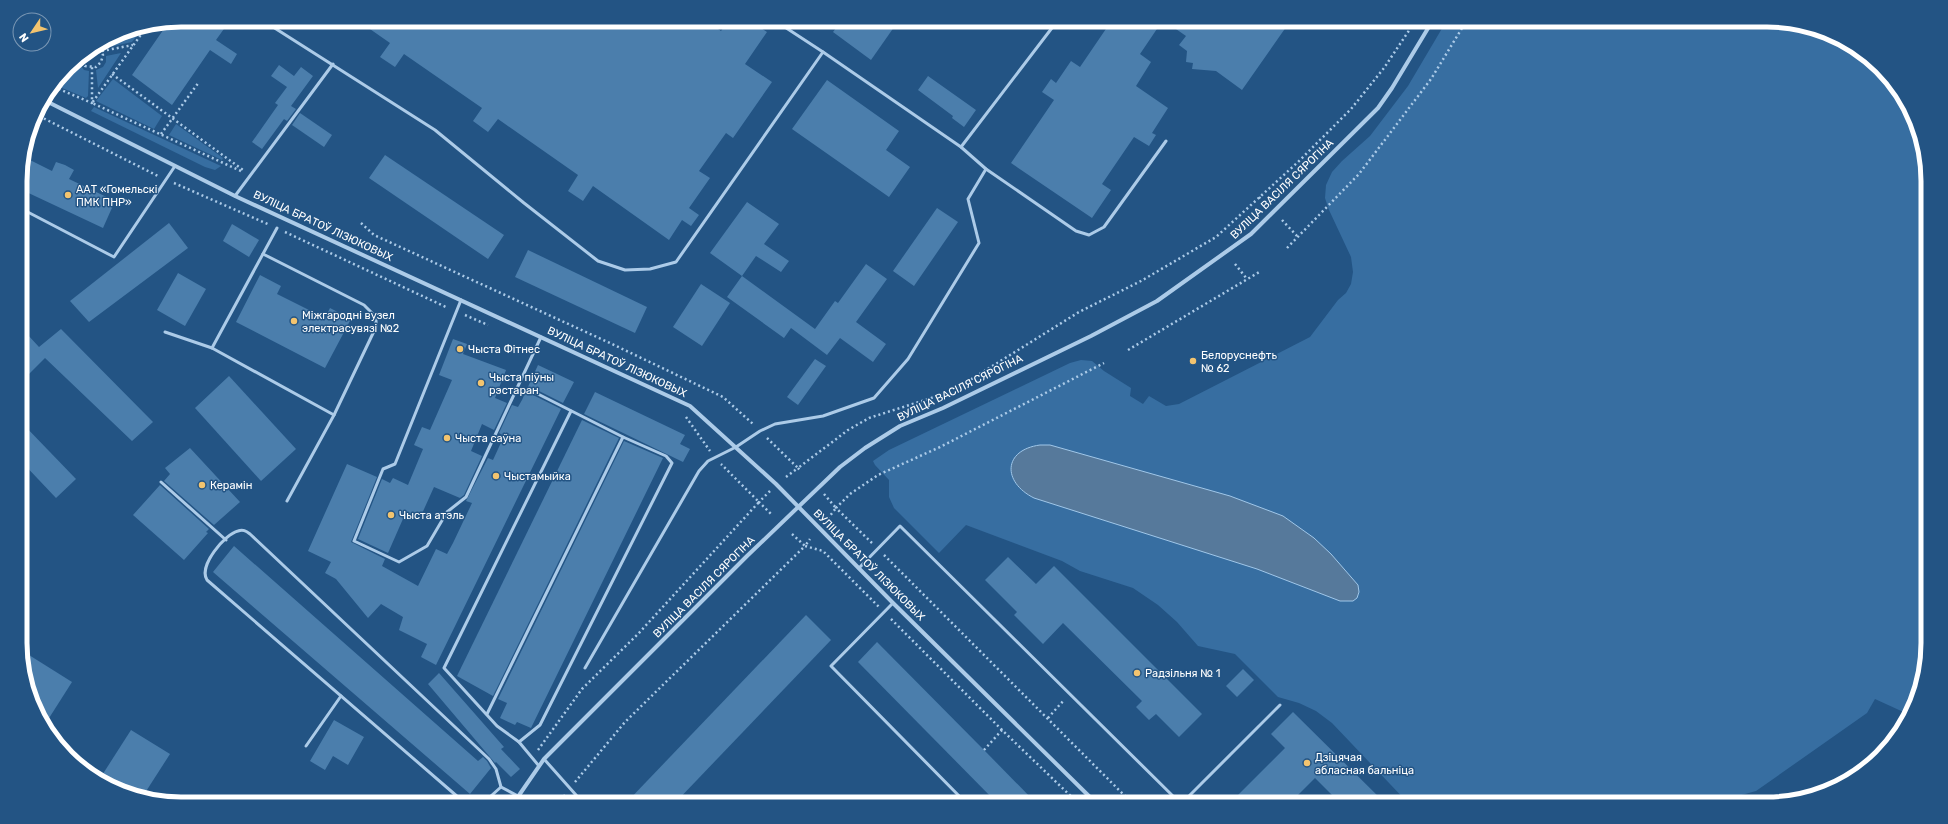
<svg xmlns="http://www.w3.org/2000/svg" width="1948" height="824" viewBox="0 0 1948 824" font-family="Rubik,sans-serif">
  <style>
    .green { fill: #376ea1 }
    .water { fill: #56799b; stroke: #a0c7e9 }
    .building { fill: #4b7eac }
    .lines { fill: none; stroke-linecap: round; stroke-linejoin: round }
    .path { stroke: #accbe8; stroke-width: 2.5; stroke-dasharray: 2 3; stroke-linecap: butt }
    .service { stroke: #accbe8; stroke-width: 3 }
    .minor { stroke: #accbe8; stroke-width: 4 }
    .poi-dot { fill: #f3c46f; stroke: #235484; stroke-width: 1.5 }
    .labels { text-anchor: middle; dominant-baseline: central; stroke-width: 3; stroke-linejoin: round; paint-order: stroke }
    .poi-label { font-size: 11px; fill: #fff; stroke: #235484; text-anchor: start }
    .street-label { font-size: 11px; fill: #fff; stroke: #235484 }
    .rim { fill: none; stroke: #fff; stroke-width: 5 }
  </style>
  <rect width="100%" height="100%" fill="#235484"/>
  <g class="green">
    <path d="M 1447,20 L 1767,20 L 1828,32 L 1865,53 L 1895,83 L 1916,120 L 1927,160 L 1928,643 L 1916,704 L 1910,715 L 1875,699 L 1867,713 L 1756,791 L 1709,804 L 1540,804 L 1519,797 L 1517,804 L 1409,804 L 1332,723 L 1316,711 L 1299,703 L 1278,697 L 1235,654 L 1198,646 L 1177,622 L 1158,605 L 1133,588 L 1080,571 L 1062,561 L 966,525 L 939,553 L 894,508 L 889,497 L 889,480 L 875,465 L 873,461 L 889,450 L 1070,363 L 1081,360 L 1092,361 L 1104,371 L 1131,388 L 1130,396 L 1143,404 L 1149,396 L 1166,406 L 1179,404 L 1310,337 L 1338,300 L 1346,293 L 1351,284 L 1353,272 L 1351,257 L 1329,210 L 1325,198 L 1326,185 L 1332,172 L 1342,161 L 1370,136 L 1408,86 Z"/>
    <path d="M 140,28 L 142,29 L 132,42 L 105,48 L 102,43 L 120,32 Z"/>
    <path d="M 121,53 L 98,88 L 96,70 L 103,67 L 106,62 L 106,56 Z"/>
    <path d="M 78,62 L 84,70 L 89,71 L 88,96 L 86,98 L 55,85 L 72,64 Z"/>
    <path d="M 113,79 L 162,116 L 154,129 L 96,101 Z"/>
    <path d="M 94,107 L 221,166 L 215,170 L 205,167 L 91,111 Z"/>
    <path d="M 176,124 L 223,158 L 222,160 L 169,135 Z"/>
  </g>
  <path class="water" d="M 1040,445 L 1050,445 L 1230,496 L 1283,516 L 1314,538 L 1331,554 L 1358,585 L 1359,592 L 1357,598 L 1353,601 L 1340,601 L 1257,569 L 1034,498 C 1002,482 1003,450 1040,445 Z"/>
  <g class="building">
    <path d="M 181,20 L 217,20 L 226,26 L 216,40 L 237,54 L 231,64 L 210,50 L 172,105 L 132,75 L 168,23 Z"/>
    <path d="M 357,20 L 705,20 L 721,31 L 729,20 L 749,20 L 767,32 L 745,64 L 772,82 L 733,138 L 726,133 L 699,171 L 710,178 L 689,208 L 699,215 L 691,226 L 682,220 L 669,240 L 593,186 L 583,201 L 568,191 L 578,175 L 498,119 L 488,132 L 473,121 L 482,108 L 404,54 L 395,67 L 380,57 L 390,43 Z"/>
    <path d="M 842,20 L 899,20 L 871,60 L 833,32 Z"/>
    <path d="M 1112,20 L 1291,20 L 1242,90 L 1216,71 L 1192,69 L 1193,63 L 1186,62 L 1187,51 L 1179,45 L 1186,36 L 1163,20 L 1140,54 L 1151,62 L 1136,86 L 1168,108 L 1152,133 L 1156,135 L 1149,146 L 1134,137 L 1102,184 L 1111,190 L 1092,218 L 1011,163 L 1054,100 L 1042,92 L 1051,79 L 1056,83 L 1071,61 L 1080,67 Z"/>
    <path d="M 279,65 L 294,76 L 301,67 L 313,76 L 291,106 L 296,109 L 287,121 L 284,119 L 262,149 L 252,142 L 278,105 L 275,103 L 287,87 L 271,76 Z"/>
    <path d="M 928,76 L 976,110 L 964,127 L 952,118 L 953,116 L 918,90 Z"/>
    <path d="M 827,80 L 899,131 L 886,150 L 910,167 L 889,197 L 792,129 Z"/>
    <path d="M 300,113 L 332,135 L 324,147 L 292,125 Z"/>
    <path d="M 385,155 L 504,235 L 488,259 L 369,178 Z"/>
    <path d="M 24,157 L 52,171 L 56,162 L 65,165 L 74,170 L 69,179 L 115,201 L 103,228 L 20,189 L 20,170 Z"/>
    <path d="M 747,202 L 779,224 L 764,244 L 789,261 L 781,272 L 756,256 L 742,276 L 710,253 Z"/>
    <path d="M 937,208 L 958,222 L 914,286 L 893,271 Z"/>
    <path d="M 169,223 L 188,248 L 89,322 L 70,301 Z"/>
    <path d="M 232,224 L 259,240 L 249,257 L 223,241 Z"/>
    <path d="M 528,250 L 647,307 L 635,333 L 515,277 Z"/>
    <path d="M 866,264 L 887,279 L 856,322 L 886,344 L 873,362 L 840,338 L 827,355 L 791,328 L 784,338 L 727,297 L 742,276 L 815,329 L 835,301 L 838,303 Z"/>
    <path d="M 178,273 L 206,289 L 185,326 L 157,310 Z"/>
    <path d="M 260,275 L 281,286 L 277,294 L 325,318 L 330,308 L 351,319 L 325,368 L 236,322 Z"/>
    <path d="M 701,284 L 730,303 L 702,346 L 673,327 Z"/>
    <path d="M 61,329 L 153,422 L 132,441 L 45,358 L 21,382 L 21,340 L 27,334 L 39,347 Z"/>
    <path d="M 453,339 L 467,344 L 463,354 L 506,370 L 495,398 L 507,403 L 494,430 L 482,424 L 471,451 L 482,456 L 464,495 L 460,498 L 434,487 L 420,518 L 406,512 L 388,553 L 358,539 L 382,479 L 390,483 L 393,478 L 408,485 L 423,449 L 414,445 L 422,427 L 430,430 L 452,380 L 439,375 Z"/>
    <path d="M 815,359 L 826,366 L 798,405 L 787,397 Z"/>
    <path d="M 538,365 L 574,382 L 563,403 L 535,389 L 531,391 L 533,395 L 561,409 L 436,665 L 421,657 L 427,644 L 399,630 L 403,617 L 381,604 L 368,618 L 336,579 L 325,573 L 331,562 L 308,551 L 347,464 L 377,477 L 351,542 L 385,559 L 382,566 L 418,586 L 436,549 L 447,554 L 453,543 L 472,503 L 466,501 L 488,458 L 493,460 L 504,436 L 499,433 L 512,405 L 518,407 L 522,400 Z"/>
    <path d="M 229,376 L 296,449 L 261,481 L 195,408 Z"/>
    <path d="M 595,392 L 685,435 L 680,444 L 690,449 L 683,462 L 584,414 Z"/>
    <path d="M 582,420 L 619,438 L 493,696 L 457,676 Z"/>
    <path d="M 21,422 L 76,479 L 56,498 L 21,461 Z"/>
    <path d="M 624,441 L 663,458 L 531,728 L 517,722 L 515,725 L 500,718 L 507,703 L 498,699 Z"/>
    <path d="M 190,448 L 240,502 L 214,525 L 164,481 L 170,474 L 165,468 Z"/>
    <path d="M 160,485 L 209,529 L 206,532 L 208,533 L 184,560 L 133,515 Z"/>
    <path d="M 234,546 L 478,761 L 483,757 L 487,761 L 491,768 L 470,794 L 213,572 Z"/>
    <path d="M 1008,557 L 1036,584 L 1054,566 L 1202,714 L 1179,737 L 1156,714 L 1149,720 L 1136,707 L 1142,701 L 1063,623 L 1043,644 L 1014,615 L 1017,612 L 985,580 Z"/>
    <path d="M 806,615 L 831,640 L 674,804 L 625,804 Z"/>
    <path d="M 877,642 L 984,750 L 1037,804 L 998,804 L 858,662 Z"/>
    <path d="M 21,650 L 72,682 L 44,726 L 32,705 L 21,664 Z"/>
    <path d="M 1243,669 L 1254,680 L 1237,697 L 1226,686 Z"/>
    <path d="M 439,673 L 504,747 L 501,749 L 520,769 L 511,777 L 496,762 L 495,763 L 428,684 Z"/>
    <path d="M 1293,712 L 1386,804 L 1341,804 L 1315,778 L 1289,804 L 1229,804 L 1285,748 L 1271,734 Z"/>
    <path d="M 334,720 L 364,737 L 348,765 L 333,756 L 325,770 L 310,761 Z"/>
    <path d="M 131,730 L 170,754 L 143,796 L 120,792 L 99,780 Z"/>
  </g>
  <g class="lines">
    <g class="path">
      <path d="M 143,28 L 145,29 L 92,103 L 243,172"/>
      <path d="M 102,51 L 133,45"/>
      <path d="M 80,57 L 85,66 L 96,67 L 101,62 L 103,55 L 97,46"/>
      <path d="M 112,74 L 243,170"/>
      <path d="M 54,87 L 92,103 L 92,67"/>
      <path d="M 35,114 L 158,176"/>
      <path d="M 161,134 L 199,82"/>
      <path d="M 174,183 L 270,225"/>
      <path d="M 1259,197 L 1266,205"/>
      <path d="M 1282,220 L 1297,236"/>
      <path d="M 361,223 L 374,235 L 612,344 L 723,397 L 753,424"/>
      <path d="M 285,232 L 448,308"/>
      <path d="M 1287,248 L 1359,174 L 1431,79 L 1467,20"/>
      <path d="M 1235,264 L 1247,279"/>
      <path d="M 465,315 L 488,325"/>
      <path d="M 1128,350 L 1261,271"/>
      <path d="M 954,390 L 1079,312 L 1141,281 L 1216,237 L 1298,162 L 1351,109 L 1384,68 L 1416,20"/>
      <path d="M 686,417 L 710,451"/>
      <path d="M 767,438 L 798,468 L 848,430 L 869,418 L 950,392"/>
      <path d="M 786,477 L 798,468 L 801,472"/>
      <path d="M 770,491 L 759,502 L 771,514"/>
      <path d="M 824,494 L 836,508 L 826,521"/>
      <path d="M 792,534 L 805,546 L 810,539"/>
      <path d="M 872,543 L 836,508 L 850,494 L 878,475 L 940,447 L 1104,363"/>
      <path d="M 884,555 L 1133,804"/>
      <path d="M 891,619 L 1002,730"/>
      <path d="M 1048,718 L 1064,700"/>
      <path d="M 538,750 L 582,689 L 638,634 L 759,502 L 721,464"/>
      <path d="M 984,750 L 1002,730 L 1079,804"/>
      <path d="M 575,782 L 625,722 L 805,546 L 823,551 L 879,607"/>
      <path d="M 557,804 L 565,795"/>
    </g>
    <g class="service">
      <path d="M 262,20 L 435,130 L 524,203 L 598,261 L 625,270 L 650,269 L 676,262 L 823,52 L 774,20"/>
      <path d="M 823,52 L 961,147 L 1058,20"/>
      <path d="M 961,147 L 986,169 L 1076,231 L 1089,235 L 1104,227 L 1166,141"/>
      <path d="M 235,196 L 333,64"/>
      <path d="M 20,208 L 114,257 L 175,166"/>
      <path d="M 277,228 L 212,348 L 334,415 L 287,501"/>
      <path d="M 263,254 L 364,305 L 376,317 L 376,327 L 334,415"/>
      <path d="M 461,300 L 395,464 L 383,469 L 354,541 L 399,562 L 427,546 L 447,512 L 466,497 L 541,337"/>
      <path d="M 165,332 L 212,348"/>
      <path d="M 534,392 L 623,437 L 666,456 L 672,463 L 540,725 L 519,742 L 539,766"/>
      <path d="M 161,482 L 226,540"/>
      <path d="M 859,568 L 900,526 L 1181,804"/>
      <path d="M 893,603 L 831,666 L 967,804"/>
      <path d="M 585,668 L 699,471 L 708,461 L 736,447 L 760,431 L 775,424 L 823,416 L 874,398 L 908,359 L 979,243 L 968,199 L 986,169"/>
      <path d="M 487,714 L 623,437"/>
      <path d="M 519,742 L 497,726 L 444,668 L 571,411"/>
      <path d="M 306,746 L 341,696"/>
      <path d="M 544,759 L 584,804"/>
      <path d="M 1814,796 L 1834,788"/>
      <path d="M 466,804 L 207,580 C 198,566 225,534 238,531 C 243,529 246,531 250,534 L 489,759 L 496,769 L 501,787 L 518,796"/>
      <path d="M 482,804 L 501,787"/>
      <path d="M 1181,804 L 1280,705"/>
    </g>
    <g class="minor">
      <path d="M 44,100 L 235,196 L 690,406 L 776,484 L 893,603 L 1097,804"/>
      <path d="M 513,804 L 544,759 L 747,556 L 840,467 L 865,448 L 900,426 L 943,408 L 1091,336 L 1157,301 L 1251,234 L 1378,108 L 1392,88 L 1433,20"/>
    </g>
  </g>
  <g class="poi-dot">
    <circle cx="68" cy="195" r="4"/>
    <circle cx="294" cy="321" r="4"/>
    <circle cx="460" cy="349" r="4"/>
    <circle cx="1193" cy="361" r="4"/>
    <circle cx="481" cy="383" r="4"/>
    <circle cx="447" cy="438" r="4"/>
    <circle cx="496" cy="476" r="4"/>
    <circle cx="202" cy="485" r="4"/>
    <circle cx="391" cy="515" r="4"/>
    <circle cx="1137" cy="673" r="4"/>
    <circle cx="1307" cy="763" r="4"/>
  </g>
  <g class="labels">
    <g class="poi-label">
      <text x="76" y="189">ААТ «Гомельскі<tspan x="76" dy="13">ПМК ПНР»</tspan></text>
      <text x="302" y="315">Міжгародні вузел<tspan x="302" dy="13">электрасувязі №2</tspan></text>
      <text x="468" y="349">Чыста Фітнес</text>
      <text x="1201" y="355">Белоруснефть<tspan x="1201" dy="13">№ 62</tspan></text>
      <text x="489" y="377">Чыста піўны<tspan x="489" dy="13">рэстаран</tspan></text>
      <text x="455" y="438">Чыста саўна</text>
      <text x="504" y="476">Чыстамыйка</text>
      <text x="210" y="485">Керамін</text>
      <text x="399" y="515">Чыста атэль</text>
      <text x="1145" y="673">Радзільня № 1</text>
      <text x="1315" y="757">Дзіцячая<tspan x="1315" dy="13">абласная бальніца</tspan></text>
    </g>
    <g class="street-label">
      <text transform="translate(1282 189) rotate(-44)">ВУЛІЦА ВАСІЛЯ СЯРОГІНА</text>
      <text transform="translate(323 226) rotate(25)">ВУЛІЦА БРАТОЎ ЛІЗЮКОВЫХ</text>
      <text transform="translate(617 362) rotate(25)">ВУЛІЦА БРАТОЎ ЛІЗЮКОВЫХ</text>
      <text transform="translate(960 388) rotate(-26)">ВУЛІЦА ВАСІЛЯ СЯРОГІНА</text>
      <text transform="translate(869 565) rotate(45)">ВУЛІЦА БРАТОЎ ЛІЗЮКОВЫХ</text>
      <text transform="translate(704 587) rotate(-45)">ВУЛІЦА ВАСІЛЯ СЯРОГІНА</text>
    </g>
  </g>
  <path d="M0 0H1948V824H0ZM181 27H1767A154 154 0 0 1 1921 181V643A154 154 0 0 1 1767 797H181A154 154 0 0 1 27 643V181A154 154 0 0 1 181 27Z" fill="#235484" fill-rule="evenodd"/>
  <path class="rim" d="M181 27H1767A154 154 0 0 1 1921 181V643A154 154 0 0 1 1767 797H181A154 154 0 0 1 27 643V181A154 154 0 0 1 181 27Z"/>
  <g transform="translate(32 32) rotate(235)"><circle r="19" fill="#235484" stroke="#7b98b5"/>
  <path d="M0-3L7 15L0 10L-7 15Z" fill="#f3c46f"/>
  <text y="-6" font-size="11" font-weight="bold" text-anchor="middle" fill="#ffffff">N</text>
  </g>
</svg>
